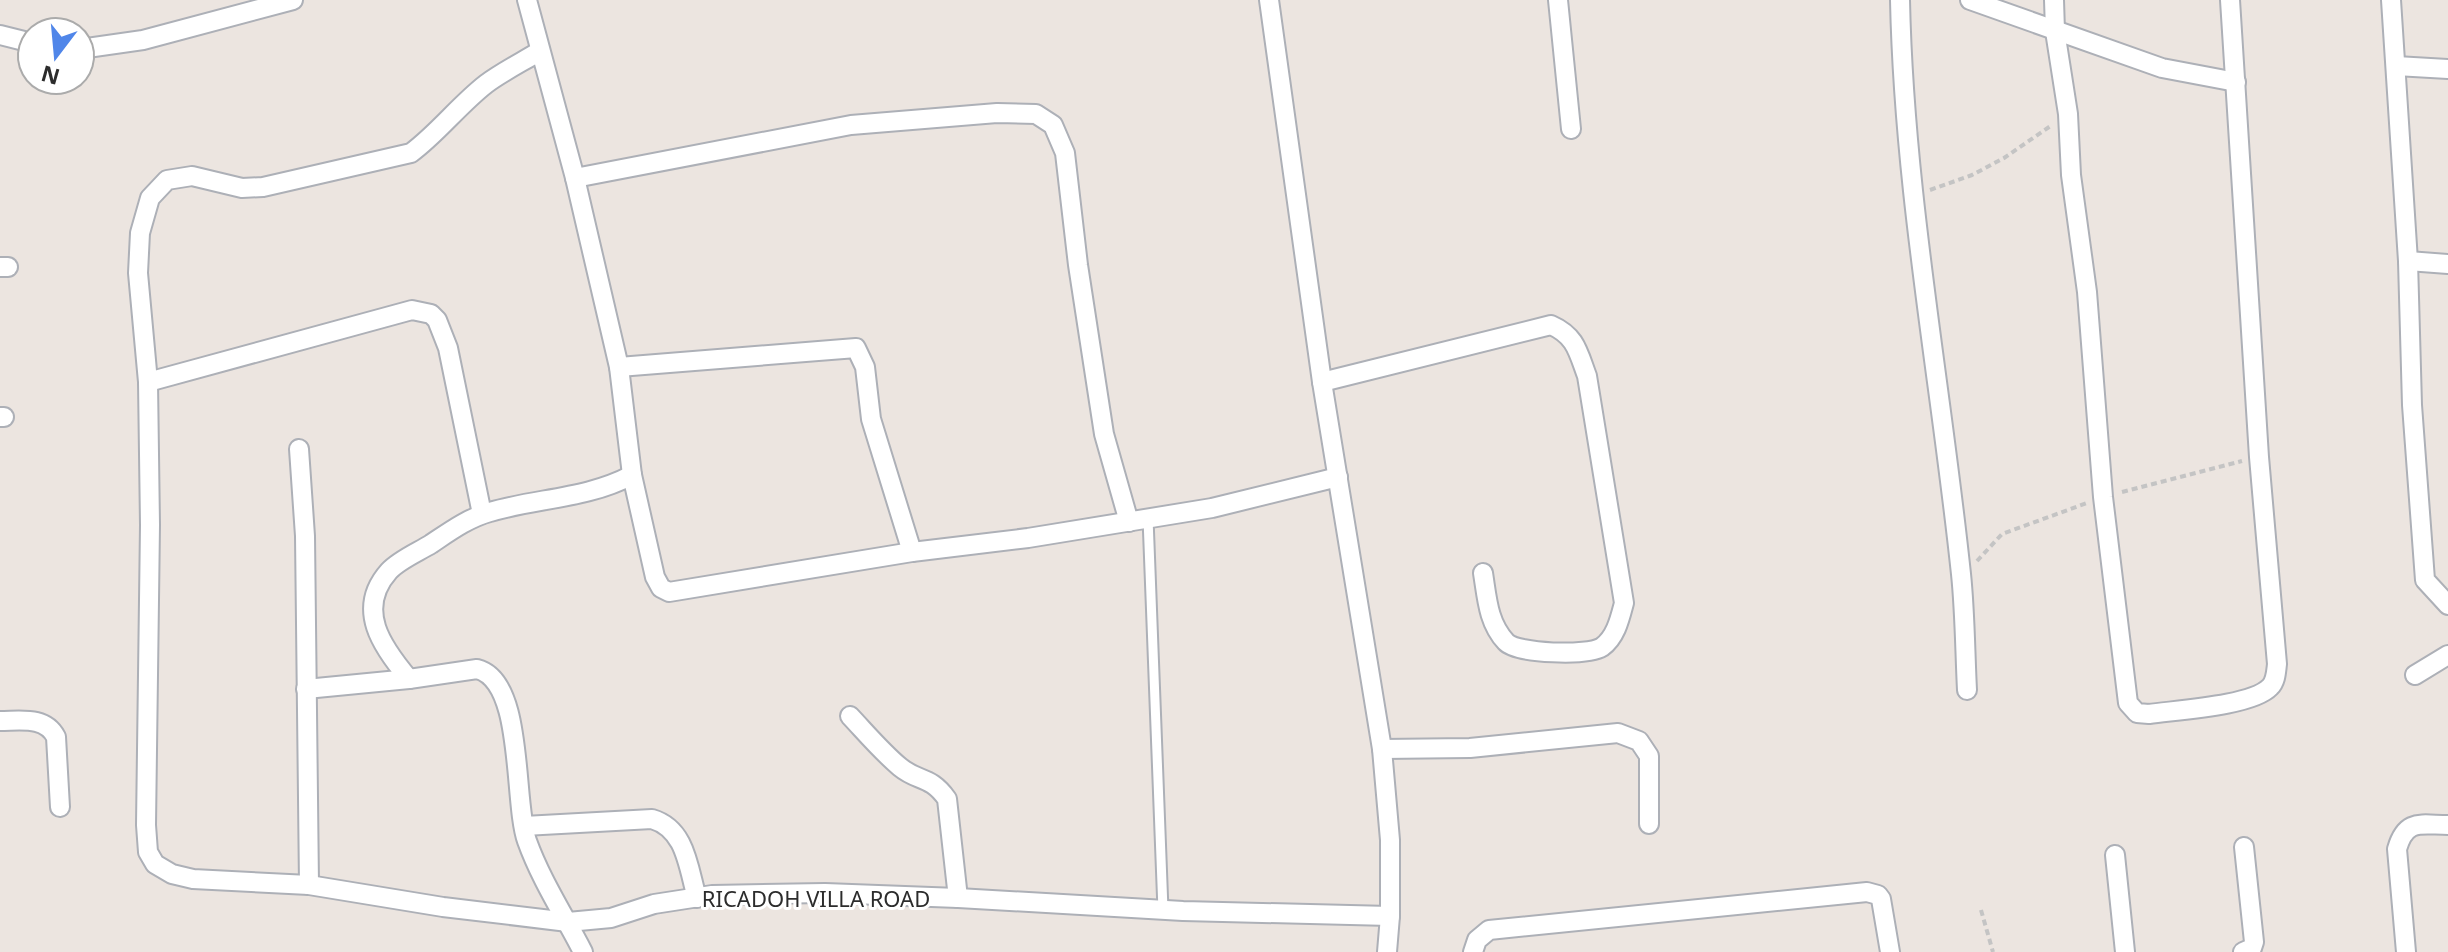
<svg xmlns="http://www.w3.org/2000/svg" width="2448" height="952" viewBox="0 0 2448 952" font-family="'Noto Sans',sans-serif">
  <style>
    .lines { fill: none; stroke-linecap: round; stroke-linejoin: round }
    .service-casing { stroke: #adb0b7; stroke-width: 13 }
    .minor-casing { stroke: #adb0b7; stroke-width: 22 }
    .path { stroke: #c4c4c4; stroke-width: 4; stroke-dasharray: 6 4; stroke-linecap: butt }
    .service { stroke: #fff; stroke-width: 9 }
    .minor { stroke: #fff; stroke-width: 18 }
    .labels { text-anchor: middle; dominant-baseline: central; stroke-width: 6; stroke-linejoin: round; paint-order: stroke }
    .street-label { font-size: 22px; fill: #2c2c2c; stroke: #fff }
  </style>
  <rect width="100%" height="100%" fill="#ece5e0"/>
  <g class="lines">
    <defs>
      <path id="service" d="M 1148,518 L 1163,910"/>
      <g id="minor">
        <path d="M 527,0 L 575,178 L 619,367 L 632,475 L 655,577 L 661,588 L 669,592 L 912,552 L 1028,538 L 1212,508 L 1338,477"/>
        <path d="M 1269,0 L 1322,382 L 1382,749 L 1390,840 L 1390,916 L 1387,952"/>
        <path d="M 1558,0 L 1571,129"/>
        <path d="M 1900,0 C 1904,193 1941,383 1961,574 C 1965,612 1965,651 1967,690"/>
        <path d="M 1970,0 L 2162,68 L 2236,82"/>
        <path d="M 2054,0 L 2055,31 L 2068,114 L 2071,175 L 2087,292 L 2103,497 L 2128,703 L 2137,713 L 2149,714 C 2177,710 2252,706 2270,687 C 2276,681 2276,672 2277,664 L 2259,457 L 2230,0"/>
        <path d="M 2391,0 L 2408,261 L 2412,405 L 2425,580 L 2448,605"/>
        <path d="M 0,35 L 32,43"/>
        <path d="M 80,49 L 143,40 L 293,0"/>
        <path d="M 540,51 C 522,62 502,72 486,84 C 459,105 438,133 411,153 L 263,187 L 242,188 L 192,176 L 167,180 L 150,198 L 140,233 L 138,273 L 148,382 L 150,525 L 146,825 L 148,852 L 155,864 L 172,874 L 193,879 L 309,885 L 443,907 L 568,922 L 611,918 L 654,904 L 712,895 L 825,893 L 958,898 L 1183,911 L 1390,916"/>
        <path d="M 2396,66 L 2448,69"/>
        <path d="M 575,178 L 851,125 L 997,113 L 1036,114 L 1053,125 L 1065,153 L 1078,265 L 1104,434 L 1129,522"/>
        <path d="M 2408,261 L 2448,264"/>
        <path d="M 0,267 L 8,267"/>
        <path d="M 619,367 L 856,348 L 865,367 L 871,419 L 912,552"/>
        <path d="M 148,382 L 412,310 L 431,314 L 437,320 L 448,348 L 482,514"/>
        <path d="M 1322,382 L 1551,325 C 1576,336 1578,352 1587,376 L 1624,603 C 1620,618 1616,637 1602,647 C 1588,656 1517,654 1506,642 C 1488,623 1487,598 1483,573"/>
        <path d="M 0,417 L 4,417"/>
        <path d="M 299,449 L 305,536 L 309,885"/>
        <path d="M 2415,675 L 2448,655"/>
        <path d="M 409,679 C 382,647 355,609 389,571 C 399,560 418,552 431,544 C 449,532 468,518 490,512 C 537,498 587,499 632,475"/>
        <path d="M 306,689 L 409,679 L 477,669 C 525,681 513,802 527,841 C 541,880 564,915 583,952"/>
        <path d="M 850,716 C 866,733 882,752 900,767 C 918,782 930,775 947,799 L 958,898"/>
        <path d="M 0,721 C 21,721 45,716 56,737 L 60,807"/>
        <path d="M 1382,749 L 1470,748 L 1618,733 L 1639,741 L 1649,756 L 1649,824"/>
        <path d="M 524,826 L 652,819 C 686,829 688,867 697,898"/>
        <path d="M 2115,855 L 2125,952"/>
        <path d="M 1473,952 L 1477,940 L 1489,930 L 1867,892 L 1878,895 L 1881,899 L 1890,952"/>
        <path d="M 2243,952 L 2252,948 L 2254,942 L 2244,847"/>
        <path d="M 2406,952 L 2397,849 C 2406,818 2421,825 2448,825"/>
      </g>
    </defs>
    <use href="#service" class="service-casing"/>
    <use href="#minor" class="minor-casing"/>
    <g class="path">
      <path d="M 1930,190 L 1972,175 L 2004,158 L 2052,125"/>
      <path d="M 2122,492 L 2242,461"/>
      <path d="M 1977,561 L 2002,534 L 2087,503"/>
      <path d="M 1981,910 L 1993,952"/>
    </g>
    <use href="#service" class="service"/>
    <use href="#minor" class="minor"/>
  </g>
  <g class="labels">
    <g class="street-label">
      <text x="816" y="898">RICADOH VILLA ROAD</text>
    </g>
  </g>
  <g transform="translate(56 56) rotate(196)"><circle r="38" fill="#ffffff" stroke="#ababab" stroke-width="2"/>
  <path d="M0-6L14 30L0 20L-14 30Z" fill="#5086e9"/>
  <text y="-12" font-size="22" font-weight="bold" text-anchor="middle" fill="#2c2c2c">N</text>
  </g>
</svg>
